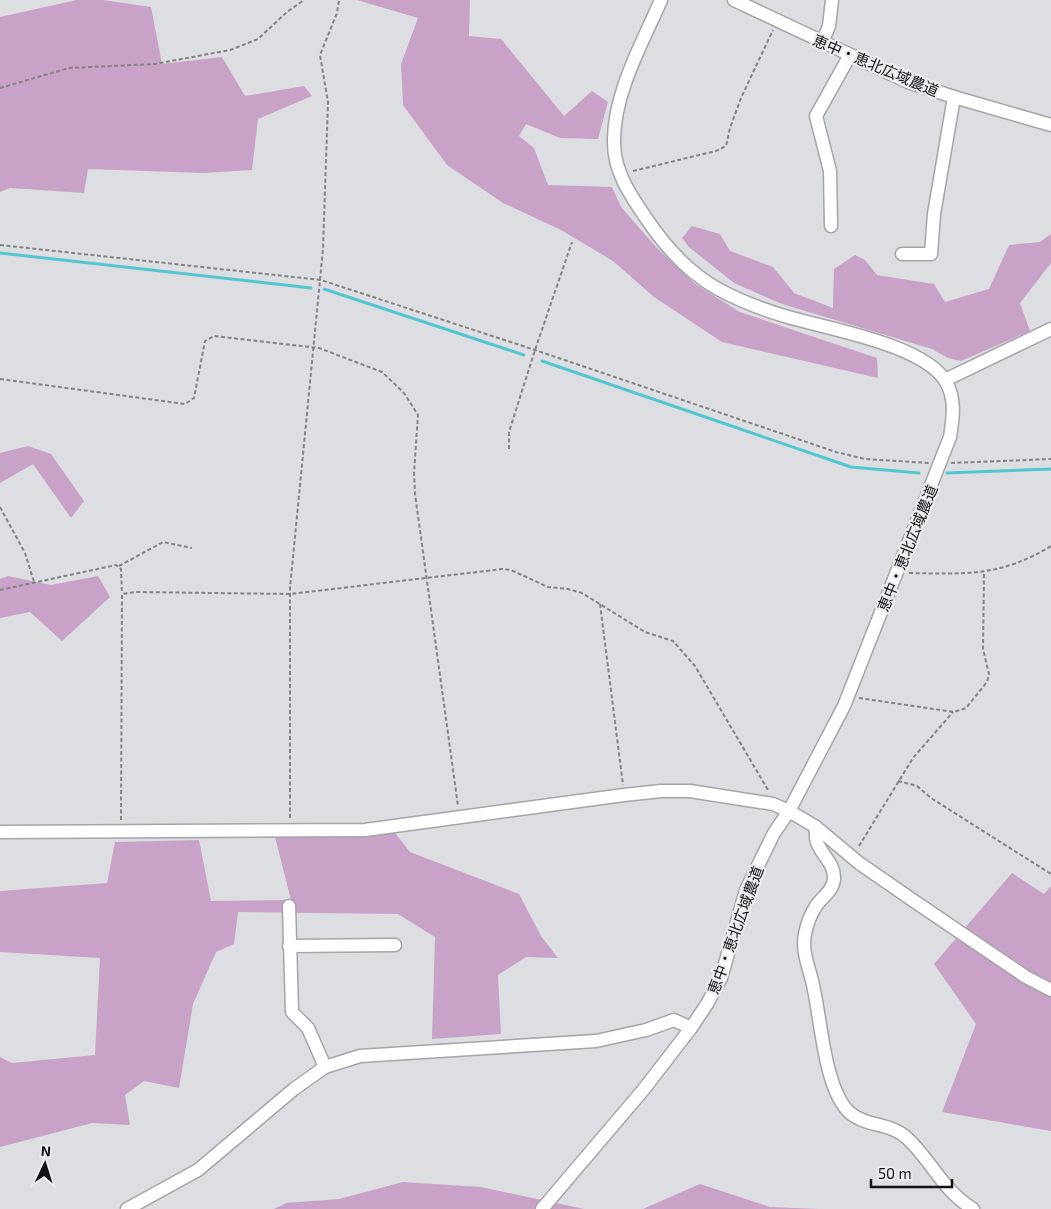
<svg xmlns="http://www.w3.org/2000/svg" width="1051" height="1209" viewBox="0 0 1051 1209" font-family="'Exo 2','Noto Sans JP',sans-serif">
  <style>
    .green { fill: #c9a2c7 }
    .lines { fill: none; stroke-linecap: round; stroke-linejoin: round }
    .stream { stroke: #52c7d0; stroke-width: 3 }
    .minor-casing { stroke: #a4a5a8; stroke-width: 15 }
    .path { stroke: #828385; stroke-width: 2; stroke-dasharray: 4 2.5; stroke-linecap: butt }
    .minor { stroke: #fff; stroke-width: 12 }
    .labels { text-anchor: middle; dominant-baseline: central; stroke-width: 4.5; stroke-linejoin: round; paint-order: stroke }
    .street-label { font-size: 15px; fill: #121314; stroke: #eaecee }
  </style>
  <rect width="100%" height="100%" fill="#dddee1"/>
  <g class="green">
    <path d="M 77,0 L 103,0 L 151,7 L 162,64 L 222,57 L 245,96 L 304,86 L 312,96 L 258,119 L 252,170 L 203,173 L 88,169 L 84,193 L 10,188 L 0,192 L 0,17 Z"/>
    <path d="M 357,0 L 470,0 L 469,36 L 501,39 L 564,116 L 592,91 L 608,102 L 598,139 L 560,138 L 526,124 L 519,136 L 534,148 L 548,185 L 612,187 L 621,207 L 656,247 L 695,284 L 740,312 L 877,358 L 878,378 L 722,342 L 654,297 L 613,261 L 561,230 L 503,203 L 447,165 L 403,105 L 401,64 L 418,18 Z"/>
    <path d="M 692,226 L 720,234 L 730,251 L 773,267 L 794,293 L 833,308 L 834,269 L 855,255 L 865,260 L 877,275 L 934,284 L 945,302 L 989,289 L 1009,245 L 1040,242 L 1051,234 L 1051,263 L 1020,303 L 1030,331 L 961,361 L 948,358 L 932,349 L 782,304 L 734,283 L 689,247 L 682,238 Z"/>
    <path d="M 28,446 L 51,454 L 84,501 L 71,518 L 33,464 L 0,483 L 0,453 Z"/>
    <path d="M 8,576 L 51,585 L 98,576 L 110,597 L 62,641 L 30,612 L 0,618 L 0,579 Z"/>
    <path d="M 395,833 L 410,852 L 519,894 L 541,936 L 558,958 L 526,957 L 498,975 L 501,1034 L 432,1039 L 435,937 L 398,914 L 238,912 L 234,944 L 216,952 L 193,1004 L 179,1088 L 144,1081 L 125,1095 L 130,1125 L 92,1123 L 0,1147 L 0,1057 L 12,1063 L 95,1055 L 100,958 L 0,952 L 0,891 L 107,883 L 115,842 L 199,840 L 211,901 L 291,900 L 275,837 Z"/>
    <path d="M 1012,873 L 1044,894 L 1051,886 L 1051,1131 L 942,1112 L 976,1024 L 934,964 Z"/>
    <path d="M 403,1182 L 481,1187 L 584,1209 L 274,1209 L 286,1203 L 339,1199 Z"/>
    <path d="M 700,1184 L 770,1207 L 818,1209 L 643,1209 Z"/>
  </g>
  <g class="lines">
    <g class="stream">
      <path d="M 0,253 L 311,288"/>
      <path d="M 324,289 L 524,355"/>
      <path d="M 542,361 L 851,467 L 919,473"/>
      <path d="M 947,473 L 1051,469"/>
    </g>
    <defs>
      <g id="minor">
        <path d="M 734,0 L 908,82 L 954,97 L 1051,125"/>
        <path d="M 822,43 L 829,26 L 832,0"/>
        <path d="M 831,226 L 830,171 L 816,116 L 850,55"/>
        <path d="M 902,254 L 931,254 L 934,214 L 954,97"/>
        <path d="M 945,380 L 1051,329"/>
        <path d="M 816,827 C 816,831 815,838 817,842 C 821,855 835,863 834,879 C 833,891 822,897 816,906 C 810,915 807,924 805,934 C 801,953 811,971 814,990 C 821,1022 825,1089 849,1112 C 865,1127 890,1122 907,1138 C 932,1161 941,1189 973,1209"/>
        <path d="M 0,832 L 365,830 L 624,795 L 661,791 L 690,791 L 773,804 L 789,811 L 816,827 L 859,863 L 911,899 L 1026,977 L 1051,990"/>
        <path d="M 289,906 L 292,1012 L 308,1028 L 325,1067"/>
        <path d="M 289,946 L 395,945"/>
        <path d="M 127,1209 L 198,1170 L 294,1089 L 325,1067 L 360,1056 L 596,1041 L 646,1030 L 674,1020 L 691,1028"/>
        <path d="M 542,1209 L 644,1089 L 691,1028 L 707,1004 L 721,978 L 746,890 L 774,833 L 789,811 L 844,706 L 950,437 C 953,418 956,399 946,382 C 925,345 829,329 788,317 C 764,310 740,301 718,289 C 689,273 664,245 646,218 C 630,195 614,171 614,143 C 613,94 642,44 661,0"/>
      </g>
    </defs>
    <use href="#minor" class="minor-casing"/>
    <g class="path">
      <path d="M 0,88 L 69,68 L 155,64 L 230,50 L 258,39 L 287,12 L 304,0"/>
      <path d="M 633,171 L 716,151 L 726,146 L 730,128 L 741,98 L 773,30"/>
      <path d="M 0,245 L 321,280 L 535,350 L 836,452 L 865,459 L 929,463"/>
      <path d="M 0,379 L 185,404 L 194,398 L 205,341 L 214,336 L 319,348 L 382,372 L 404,393 L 418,415 L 414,473 L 415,494 L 458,806"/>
      <path d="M 509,449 L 509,432 L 535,350 L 572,242"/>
      <path d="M 951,463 L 1051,459"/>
      <path d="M 0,507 L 25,553 L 34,582"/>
      <path d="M 119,566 L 163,542 L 192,548"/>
      <path d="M 909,573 C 965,574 1000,577 1051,546"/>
      <path d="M 0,590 L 116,565 L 121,569 L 122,593"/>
      <path d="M 600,604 L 623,785"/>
      <path d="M 859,698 L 954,712 L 966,708 L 987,682 L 989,674 L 983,649 L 984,573"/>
      <path d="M 898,781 L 917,786 L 931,798 L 1051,874"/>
      <path d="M 290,818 L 290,588 L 323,249 L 328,102 L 320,55 L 337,13 L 339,0"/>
      <path d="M 121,820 L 122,594 L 136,592 L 290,594 L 502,569 L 511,570 L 548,587 L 568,589 L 582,593 L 645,632 L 673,641 L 695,666 L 768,790"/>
      <path d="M 859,846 L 913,758 L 953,712"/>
    </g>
    <use href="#minor" class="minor"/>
  </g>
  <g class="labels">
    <g class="street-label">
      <text transform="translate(876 65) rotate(23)">恵中・恵北広域農道</text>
      <text transform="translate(907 548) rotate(-68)">恵中・恵北広域農道</text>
      <text transform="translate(735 930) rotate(-70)">恵中・恵北広域農道</text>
    </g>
  </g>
  <g transform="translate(45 1164) rotate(4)" stroke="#eaecee" stroke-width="4" paint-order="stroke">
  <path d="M0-4L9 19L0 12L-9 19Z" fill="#121314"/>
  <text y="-8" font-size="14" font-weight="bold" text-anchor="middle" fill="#121314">N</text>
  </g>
  <path d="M871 1179v8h81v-8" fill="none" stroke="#121314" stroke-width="2.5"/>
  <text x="878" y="1179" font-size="15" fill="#121314" stroke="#eaecee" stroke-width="4" paint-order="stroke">50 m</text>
</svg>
